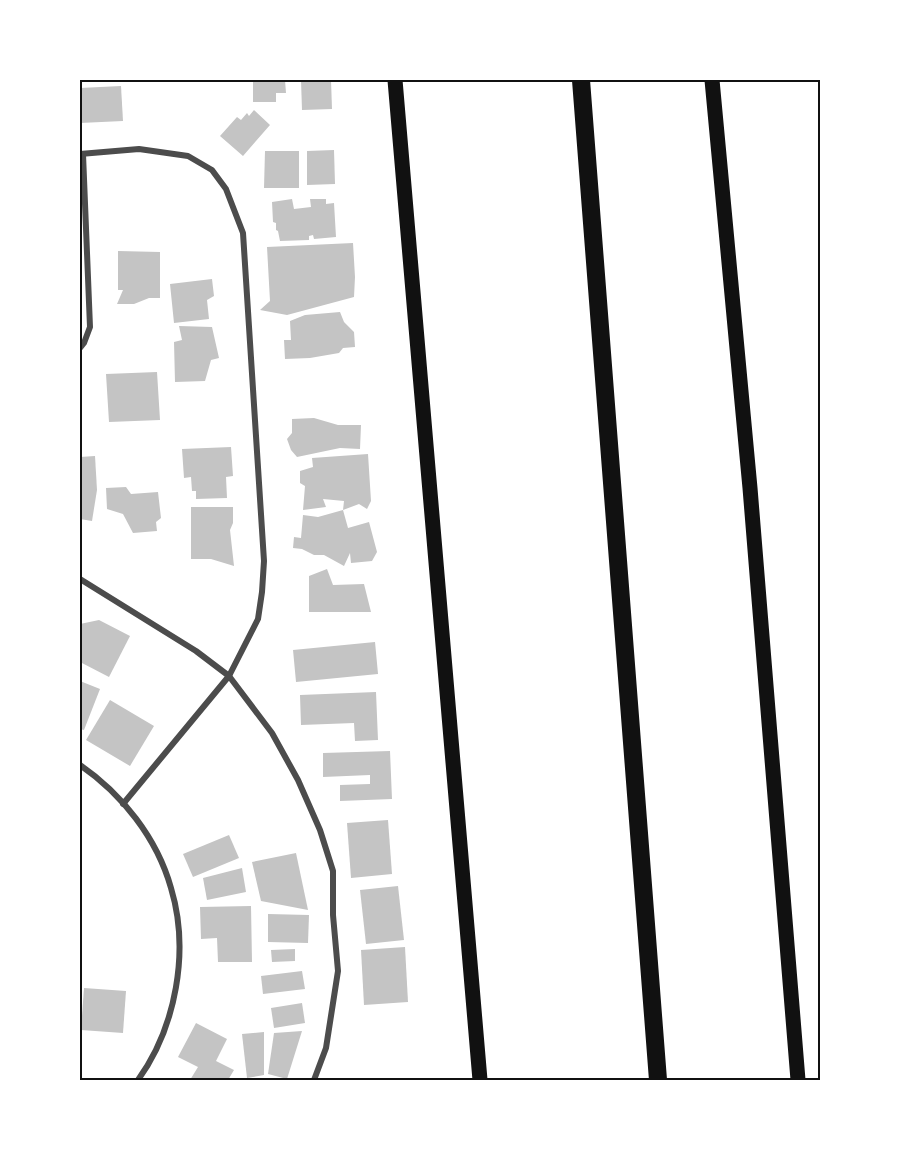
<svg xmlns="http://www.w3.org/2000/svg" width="900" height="1160" viewBox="0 0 900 1160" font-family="'Noto Serif',serif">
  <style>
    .building { fill: #c4c4c4 }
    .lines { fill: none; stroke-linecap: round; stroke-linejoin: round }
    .minor { stroke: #4c4c4c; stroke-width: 6 }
    .primary { stroke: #111; stroke-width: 15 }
    .motorway { stroke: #111; stroke-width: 18 }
    .neatline { fill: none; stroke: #111; stroke-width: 2 }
  </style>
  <rect width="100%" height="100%" fill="#fff"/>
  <g class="building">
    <path d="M 253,80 L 285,80 L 286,93 L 276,93 L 276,102 L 253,102 Z"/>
    <path d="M 301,80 L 331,80 L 332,109 L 302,110 Z"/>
    <path d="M 121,86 L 123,121 L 80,123 L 80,88 Z"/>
    <path d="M 254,110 L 270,125 L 243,156 L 220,136 L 237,117 L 241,120 L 247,113 L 249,116 Z"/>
    <path d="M 334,150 L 335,184 L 307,185 L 307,151 Z"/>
    <path d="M 265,151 L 299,151 L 299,188 L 264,188 Z"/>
    <path d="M 292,199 L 294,209 L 311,207 L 310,199 L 326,199 L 326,204 L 334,203 L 336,237 L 314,239 L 313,235 L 309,236 L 309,240 L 280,241 L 278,231 L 276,230 L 276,223 L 273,222 L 272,202 Z"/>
    <path d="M 353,243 L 355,277 L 354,297 L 287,315 L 260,310 L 270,301 L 267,247 Z"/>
    <path d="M 118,251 L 160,252 L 160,298 L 149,298 L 134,304 L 117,304 L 123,290 L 118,290 Z"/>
    <path d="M 212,279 L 214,296 L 207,300 L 209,319 L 174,323 L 170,284 Z"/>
    <path d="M 340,312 L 344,322 L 354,332 L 355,347 L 343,348 L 339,353 L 310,358 L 285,359 L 284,340 L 291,340 L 290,321 L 305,315 Z"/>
    <path d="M 179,326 L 212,327 L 219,358 L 211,360 L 205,381 L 175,382 L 174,342 L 182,340 Z"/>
    <path d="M 157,372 L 160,420 L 109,422 L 106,374 Z"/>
    <path d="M 314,418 L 338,425 L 361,425 L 360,449 L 340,448 L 297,457 L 291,450 L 287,439 L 292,433 L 292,419 Z"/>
    <path d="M 231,447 L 233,476 L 226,477 L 227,498 L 196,499 L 196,491 L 192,491 L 191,477 L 184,478 L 182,449 Z"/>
    <path d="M 368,454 L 371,501 L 367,509 L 359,504 L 343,510 L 344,501 L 323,499 L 326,507 L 303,510 L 305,486 L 300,483 L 300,471 L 313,467 L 312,458 Z"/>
    <path d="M 95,456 L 97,490 L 92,521 L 80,519 L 80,457 Z"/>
    <path d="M 126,487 L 131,494 L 158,492 L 161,518 L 156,522 L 157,531 L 133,533 L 123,514 L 107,509 L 106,488 Z"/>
    <path d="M 191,507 L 233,507 L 233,523 L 230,530 L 234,566 L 211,559 L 191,559 Z"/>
    <path d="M 343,510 L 348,528 L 369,522 L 377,552 L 372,561 L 351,563 L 350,553 L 344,566 L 324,555 L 314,555 L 302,549 L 293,548 L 294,537 L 301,538 L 303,515 L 318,517 Z"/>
    <path d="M 327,569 L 333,585 L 364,584 L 371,612 L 309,612 L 309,576 Z"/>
    <path d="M 99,620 L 130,636 L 109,677 L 80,662 L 80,624 Z"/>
    <path d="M 375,642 L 378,674 L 296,682 L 293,650 Z"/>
    <path d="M 80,681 L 100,689 L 84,730 L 80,729 Z"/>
    <path d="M 376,692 L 378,740 L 355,741 L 354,723 L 301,725 L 300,695 Z"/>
    <path d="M 110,700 L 154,726 L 130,766 L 86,740 Z"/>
    <path d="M 390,751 L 392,799 L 340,801 L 340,785 L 370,784 L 370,775 L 323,777 L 323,753 Z"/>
    <path d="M 388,820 L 392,874 L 351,878 L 347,823 Z"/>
    <path d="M 229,835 L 239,858 L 193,877 L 183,854 Z"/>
    <path d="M 296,853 L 308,910 L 261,901 L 252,862 Z"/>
    <path d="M 242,868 L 246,892 L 207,900 L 203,878 Z"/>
    <path d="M 398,886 L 404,940 L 366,944 L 360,890 Z"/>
    <path d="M 251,906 L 252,962 L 218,962 L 217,938 L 201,939 L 200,907 Z"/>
    <path d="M 268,914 L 309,915 L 308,943 L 268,942 Z"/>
    <path d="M 405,947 L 408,1002 L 364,1005 L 361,950 Z"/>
    <path d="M 295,949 L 295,961 L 272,962 L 271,950 Z"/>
    <path d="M 302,971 L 305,989 L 263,994 L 261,976 Z"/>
    <path d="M 84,988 L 126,991 L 123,1033 L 81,1030 Z"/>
    <path d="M 302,1003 L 305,1023 L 274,1028 L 271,1008 Z"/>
    <path d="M 196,1023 L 227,1039 L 216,1061 L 234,1070 L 228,1080 L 190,1080 L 198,1067 L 178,1057 Z"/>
    <path d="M 302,1031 L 287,1079 L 268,1074 L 274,1033 Z"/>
    <path d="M 264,1032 L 264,1075 L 247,1078 L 242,1034 Z"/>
  </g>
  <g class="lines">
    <g class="minor">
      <path d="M 80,154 L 139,149 L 188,156 L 212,170 L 226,189 L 243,233 L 264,561 L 262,592 L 258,619 L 229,676 L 123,804"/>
      <path d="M 80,348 L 84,343 L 90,327 L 83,154"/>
      <path d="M 80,579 L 196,651 L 229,676 L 272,733 L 298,780 L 320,830 L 333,871 L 333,915 L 338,971 L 326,1048 L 314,1080"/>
      <path d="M 80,765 C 122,794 157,838 171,888 C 190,951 176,1027 138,1080"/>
    </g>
    <g class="primary">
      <path d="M 395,80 L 480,1080"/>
      <path d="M 712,80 L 750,488 L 798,1080"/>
    </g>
    <path class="motorway" d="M 581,80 L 658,1080"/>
  </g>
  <rect width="900" height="1160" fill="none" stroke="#ffffff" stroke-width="162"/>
  <rect x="81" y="81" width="738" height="998" class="neatline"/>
</svg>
